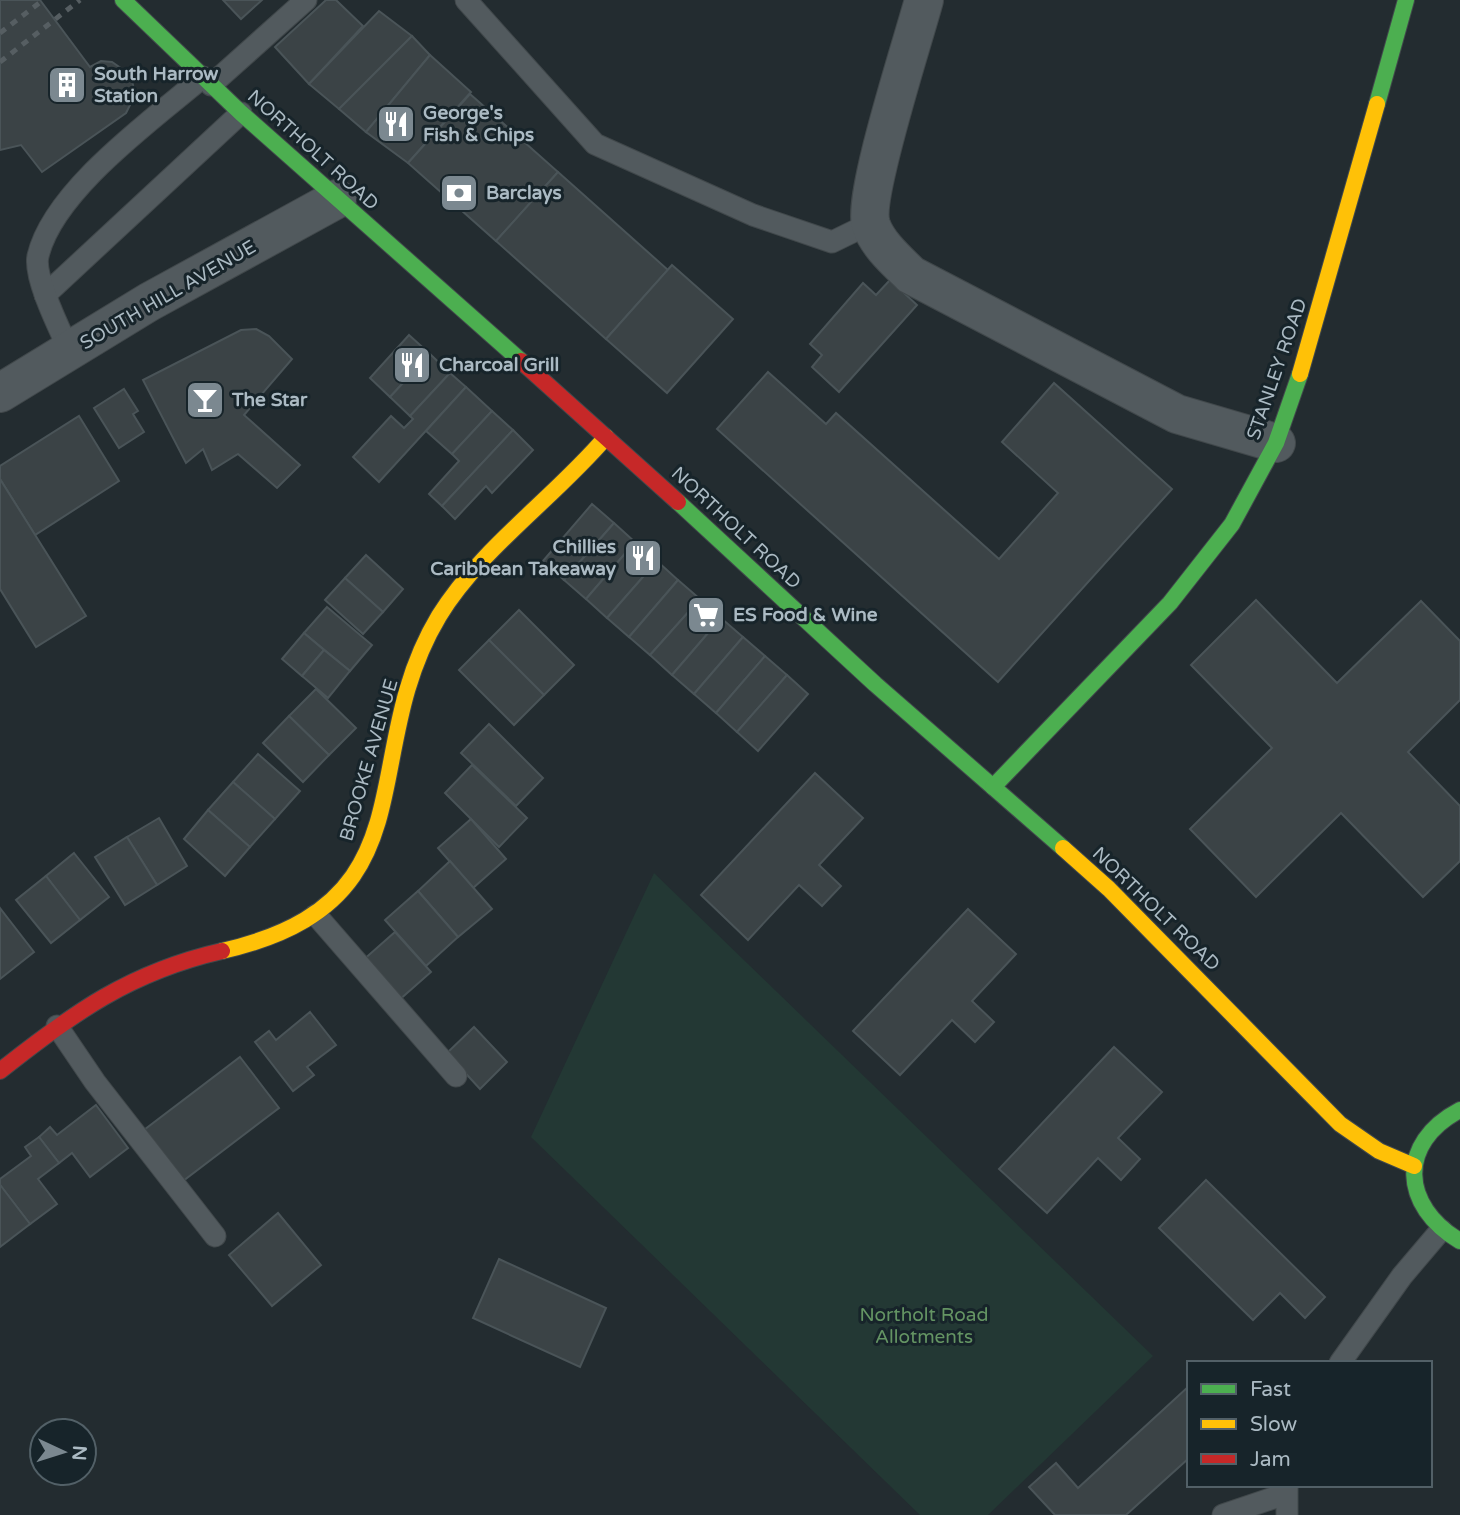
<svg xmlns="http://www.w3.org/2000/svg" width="1460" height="1515" viewBox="0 0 1460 1515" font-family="'Varela Round',sans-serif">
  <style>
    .green { fill: #233834 }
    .building { fill: #3b4346; stroke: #4a5458; stroke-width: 2 }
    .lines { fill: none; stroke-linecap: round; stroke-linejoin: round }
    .lane-casing { stroke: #41484b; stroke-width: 23 }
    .street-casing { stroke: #41484b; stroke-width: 40 }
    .fast-casing { stroke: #41484b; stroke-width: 18 }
    .slow-casing { stroke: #41484b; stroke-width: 18 }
    .jam-casing { stroke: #41484b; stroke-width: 18 }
    .lane { stroke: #525a5e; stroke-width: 21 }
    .street { stroke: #525a5e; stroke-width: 38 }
    .fast { stroke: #4caf50; stroke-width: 16 }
    .slow { stroke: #ffc107; stroke-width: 16 }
    .jam { stroke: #c62828; stroke-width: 16 }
    .rail { stroke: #565e62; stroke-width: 5; stroke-dasharray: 7 7; stroke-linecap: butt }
    .labels { text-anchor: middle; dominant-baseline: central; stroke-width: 6; stroke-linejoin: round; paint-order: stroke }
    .poi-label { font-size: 19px; font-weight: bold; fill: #abbac3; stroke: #17242a; text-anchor: start }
    .street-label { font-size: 19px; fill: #abbac3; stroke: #17242a }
    .park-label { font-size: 19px; fill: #649463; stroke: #17242a }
  </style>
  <rect width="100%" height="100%" fill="#232c30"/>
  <path class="green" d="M 654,873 L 1153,1356 L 988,1515 L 920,1515 L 531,1137 Z"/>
  <g class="building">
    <path d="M 0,0 L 40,0 L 90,67 L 101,61 L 112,62 L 131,75 L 135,95 L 126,113 L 42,172 L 21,145 L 0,150 Z"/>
    <path d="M 223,0 L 262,0 L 241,19 Z"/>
    <path d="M 326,0 L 336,0 L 363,26 L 309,84 L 275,47 Z"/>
    <path d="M 379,11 L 412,36 L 339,109 L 309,84 Z"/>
    <path d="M 412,36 L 430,55 L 366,132 L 339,109 Z"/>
    <path d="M 430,55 L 471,92 L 408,163 L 366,132 Z"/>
    <path d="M 470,94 L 558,172 L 496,241 L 408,163 Z"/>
    <path d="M 558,172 L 668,270 L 606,339 L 496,241 Z"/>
    <path d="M 672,265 L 733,319 L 667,393 L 606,339 Z"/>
    <path d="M 890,280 L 917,305 L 839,392 L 812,367 L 822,355 L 810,344 L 863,283 L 876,295 Z"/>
    <path d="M 256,329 L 269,336 L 292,359 L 244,415 L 300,465 L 277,488 L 238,454 L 212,470 L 203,449 L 186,463 L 143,380 L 241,330 Z"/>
    <path d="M 409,335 L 430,354 L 390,397 L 370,378 Z"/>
    <path d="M 430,354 L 450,373 L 410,416 L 390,397 Z"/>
    <path d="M 768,372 L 826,424 L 836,413 L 999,559 L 1058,493 L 1002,442 L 1054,383 L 1172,489 L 998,682 L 717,429 Z"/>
    <path d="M 450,373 L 466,387 L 379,482 L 353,457 L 391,416 L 404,428 L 413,419 L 410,416 Z"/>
    <path d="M 466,387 L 492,411 L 452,454 L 426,431 Z"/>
    <path d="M 124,389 L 138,411 L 133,414 L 144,432 L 119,448 L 94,408 Z"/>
    <path d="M 492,411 L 513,430 L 442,506 L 429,494 L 459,461 L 452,454 Z"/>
    <path d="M 79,416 L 119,481 L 35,535 L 0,479 L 0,466 Z"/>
    <path d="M 513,430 L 533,450 L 492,493 L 486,486 L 455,519 L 442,506 Z"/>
    <path d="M 0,479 L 86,616 L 36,647 L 0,589 Z"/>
    <path d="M 592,504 L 614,523 L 564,580 L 543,561 Z"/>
    <path d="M 614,523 L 635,542 L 586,599 L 564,580 Z"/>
    <path d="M 635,542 L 657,561 L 607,618 L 586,599 Z"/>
    <path d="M 366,555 L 403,589 L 383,612 L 345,578 Z"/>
    <path d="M 657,561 L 678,580 L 629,637 L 607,618 Z"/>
    <path d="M 345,578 L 383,612 L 363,634 L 325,600 Z"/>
    <path d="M 678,580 L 700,599 L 650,655 L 629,637 Z"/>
    <path d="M 700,599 L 721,618 L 672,675 L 650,655 Z"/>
    <path d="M 1256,600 L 1337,683 L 1421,601 L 1460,641 L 1460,700 L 1408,752 L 1460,806 L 1460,861 L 1423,897 L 1341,813 L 1256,897 L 1190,829 L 1272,748 L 1191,665 Z"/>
    <path d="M 327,607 L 372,645 L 350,671 L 304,633 Z"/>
    <path d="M 519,610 L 574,665 L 544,695 L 489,640 Z"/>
    <path d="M 721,618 L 743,637 L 694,694 L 672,675 Z"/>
    <path d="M 304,633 L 324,650 L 302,676 L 282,659 Z"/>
    <path d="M 743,637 L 765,656 L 716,713 L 694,694 Z"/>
    <path d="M 489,640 L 544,695 L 514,725 L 459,670 Z"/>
    <path d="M 324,650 L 350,671 L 328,698 L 302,676 Z"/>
    <path d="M 765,656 L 787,675 L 737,732 L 716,713 Z"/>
    <path d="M 787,675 L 808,694 L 758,751 L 737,732 Z"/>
    <path d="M 316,689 L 356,728 L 329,755 L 289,716 Z"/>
    <path d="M 289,716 L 329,755 L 303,782 L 263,743 Z"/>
    <path d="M 489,724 L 543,778 L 516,806 L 461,753 Z"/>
    <path d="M 258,754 L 300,791 L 275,819 L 233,782 Z"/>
    <path d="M 472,765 L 527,818 L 499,847 L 445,793 Z"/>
    <path d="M 815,773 L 863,818 L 819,865 L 841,886 L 822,906 L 799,885 L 748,940 L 701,895 Z"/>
    <path d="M 233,782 L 275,819 L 250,847 L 208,810 Z"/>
    <path d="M 208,810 L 250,847 L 225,876 L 184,839 Z"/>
    <path d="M 159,818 L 187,866 L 157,885 L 127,837 Z"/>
    <path d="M 471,819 L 506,859 L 473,888 L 438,848 Z"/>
    <path d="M 127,837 L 157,885 L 125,905 L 95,857 Z"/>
    <path d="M 74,853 L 109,897 L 80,920 L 46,876 Z"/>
    <path d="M 450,861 L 492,909 L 458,937 L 418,891 Z"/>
    <path d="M 46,876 L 80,920 L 51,943 L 16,900 Z"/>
    <path d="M 418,891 L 458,937 L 426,966 L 385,920 Z"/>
    <path d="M 0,908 L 34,952 L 0,979 Z"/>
    <path d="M 968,909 L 1016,954 L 972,1001 L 994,1022 L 975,1042 L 952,1020 L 900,1075 L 853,1031 Z"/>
    <path d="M 395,932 L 431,972 L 398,1001 L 362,961 Z"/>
    <path d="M 310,1012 L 336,1045 L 307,1067 L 314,1075 L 293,1091 L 255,1042 L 269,1031 L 276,1040 Z"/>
    <path d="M 474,1027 L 507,1062 L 480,1089 L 447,1053 Z"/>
    <path d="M 1114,1047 L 1162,1092 L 1118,1138 L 1140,1159 L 1121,1180 L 1098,1158 L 1047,1213 L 999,1169 Z"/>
    <path d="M 240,1057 L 279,1108 L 179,1184 L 140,1133 Z"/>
    <path d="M 96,1105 L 128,1148 L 90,1177 L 72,1153 L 59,1163 L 39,1137 L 50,1127 L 57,1135 Z"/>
    <path d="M 39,1137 L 59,1163 L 38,1179 L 57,1204 L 30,1224 L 0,1185 L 0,1179 L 31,1156 L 25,1147 Z"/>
    <path d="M 1206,1180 L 1325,1297 L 1305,1318 L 1280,1293 L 1253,1320 L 1159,1228 Z"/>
    <path d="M 1,1186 L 30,1224 L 0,1247 L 0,1187 Z"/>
    <path d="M 278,1213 L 321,1265 L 272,1306 L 229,1255 Z"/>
    <path d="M 499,1259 L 606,1308 L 580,1367 L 473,1318 Z"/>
    <path d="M 1189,1386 L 1189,1458 L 1126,1515 L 1055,1515 L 1029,1487 L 1056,1463 L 1078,1488 Z"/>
  </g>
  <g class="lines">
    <defs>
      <g id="lane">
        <path d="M 466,0 L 595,144 L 753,215 L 832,242 L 871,223"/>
        <path d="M 211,85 L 306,0"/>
        <path d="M 45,295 L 241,113"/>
        <path d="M 70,352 C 61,332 33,277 38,256 C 53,191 152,120 203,77"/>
        <path d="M 316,915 L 456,1076"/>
        <path d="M 57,1026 L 95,1082 L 215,1236"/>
        <path d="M 1340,1363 L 1402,1276 L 1441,1230"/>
        <path d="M 1223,1515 L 1285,1494"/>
        <path d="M 1287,1515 L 1287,1485"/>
      </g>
      <g id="street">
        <path d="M 924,0 C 914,38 862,196 871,225 C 878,245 897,261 911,275 L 1177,414 L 1276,443"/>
        <path d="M 0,393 L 149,302 L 337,199"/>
      </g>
      <g id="fast">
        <path d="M 123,0 L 241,113 L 521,361"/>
        <path d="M 1377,104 L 1406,0"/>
        <path d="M 678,502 L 875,684 L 1063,848"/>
        <path d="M 993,787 L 1170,603 L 1232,524 L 1276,443 L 1300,374"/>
        <path d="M 1460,1110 C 1397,1143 1401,1206 1460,1241"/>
      </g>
      <g id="slow">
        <path d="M 1300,374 L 1377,104"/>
        <path d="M 1063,848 L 1109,889 L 1340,1124 L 1379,1151 L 1414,1166"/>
        <path d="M 222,951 C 436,902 354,757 439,616 C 480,549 555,497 606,437"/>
      </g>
      <g id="jam">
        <path d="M 521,361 L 678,502"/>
        <path d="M 0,1071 C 73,1013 130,972 222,951"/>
      </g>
    </defs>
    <use href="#lane" class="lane-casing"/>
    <use href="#street" class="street-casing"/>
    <use href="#fast" class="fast-casing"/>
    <use href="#slow" class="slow-casing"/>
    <use href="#jam" class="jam-casing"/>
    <use href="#lane" class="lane"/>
    <use href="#street" class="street"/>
    <use href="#fast" class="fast"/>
    <use href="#slow" class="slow"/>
    <use href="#jam" class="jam"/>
    <g class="rail">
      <path d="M 0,33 L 43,0"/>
      <path d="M 0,62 L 80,0"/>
    </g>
  </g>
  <defs>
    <symbol id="building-square" viewBox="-11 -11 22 22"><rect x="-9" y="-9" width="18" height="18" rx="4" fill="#7b8890" stroke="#17242a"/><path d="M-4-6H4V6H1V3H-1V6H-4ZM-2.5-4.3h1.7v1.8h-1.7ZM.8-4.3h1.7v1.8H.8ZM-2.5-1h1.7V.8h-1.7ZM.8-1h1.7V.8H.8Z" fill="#fff"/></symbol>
    <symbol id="restaurant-square" viewBox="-11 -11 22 22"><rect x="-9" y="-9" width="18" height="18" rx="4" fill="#7b8890" stroke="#17242a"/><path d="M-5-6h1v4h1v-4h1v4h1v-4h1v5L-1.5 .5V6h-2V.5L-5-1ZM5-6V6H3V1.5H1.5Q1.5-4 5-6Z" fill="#fff"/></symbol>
    <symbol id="bank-square" viewBox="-11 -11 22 22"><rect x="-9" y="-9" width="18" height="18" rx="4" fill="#7b8890" stroke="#17242a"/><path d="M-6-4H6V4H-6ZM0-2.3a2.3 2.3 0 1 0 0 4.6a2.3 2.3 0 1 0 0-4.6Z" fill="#fff"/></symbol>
    <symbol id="bar-square" viewBox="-11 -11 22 22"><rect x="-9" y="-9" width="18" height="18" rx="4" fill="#7b8890" stroke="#17242a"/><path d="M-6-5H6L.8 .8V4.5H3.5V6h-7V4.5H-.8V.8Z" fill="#fff"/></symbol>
    <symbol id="supermarket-square" viewBox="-11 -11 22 22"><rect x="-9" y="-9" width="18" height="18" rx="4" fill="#7b8890" stroke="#17242a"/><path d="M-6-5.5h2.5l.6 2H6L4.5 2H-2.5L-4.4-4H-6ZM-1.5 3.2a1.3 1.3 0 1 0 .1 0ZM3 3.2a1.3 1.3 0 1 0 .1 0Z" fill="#fff"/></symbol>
  </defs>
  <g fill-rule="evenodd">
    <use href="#building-square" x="45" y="63" width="44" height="44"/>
    <use href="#restaurant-square" x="374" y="102" width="44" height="44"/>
    <use href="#bank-square" x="437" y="171" width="44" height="44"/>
    <use href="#restaurant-square" x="390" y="343" width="44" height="44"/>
    <use href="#bar-square" x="183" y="378" width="44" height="44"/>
    <use href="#restaurant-square" x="621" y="536" width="44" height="44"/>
    <use href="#supermarket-square" x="684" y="593" width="44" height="44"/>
  </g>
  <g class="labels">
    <g class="poi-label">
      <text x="94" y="74">South Harrow<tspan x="94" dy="22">Station</tspan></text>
      <text x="423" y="113">George's<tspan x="423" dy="22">Fish &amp; Chips</tspan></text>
      <text x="486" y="193">Barclays</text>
      <text x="439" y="365">Charcoal Grill</text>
      <text x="232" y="400">The Star</text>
      <text x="616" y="547" text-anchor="end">Chillies<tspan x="616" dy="22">Caribbean Takeaway</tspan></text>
      <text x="733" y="615">ES Food &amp; Wine</text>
    </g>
    <g class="street-label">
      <text transform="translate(313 150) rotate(42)">NORTHOLT ROAD</text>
      <text transform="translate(168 295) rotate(-30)">SOUTH HILL AVENUE</text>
      <text transform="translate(1277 369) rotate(-71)">STANLEY ROAD</text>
      <text transform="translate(736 528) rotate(43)">NORTHOLT ROAD</text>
      <text transform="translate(369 760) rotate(-74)">BROOKE AVENUE</text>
      <text transform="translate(1156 909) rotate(44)">NORTHOLT ROAD</text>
    </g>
    <g class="park-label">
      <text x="924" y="1315">Northolt Road<tspan x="924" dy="22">Allotments</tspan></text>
    </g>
  </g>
  <rect x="1187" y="1361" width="245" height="126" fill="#17242a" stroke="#526067" stroke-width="2"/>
  <rect x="1201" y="1384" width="35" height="10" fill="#4caf50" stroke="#526067" stroke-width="2"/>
  <text x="1250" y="1396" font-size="21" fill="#abbac3">Fast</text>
  <rect x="1201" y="1419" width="35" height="10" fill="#ffc107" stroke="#526067" stroke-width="2"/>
  <text x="1250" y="1431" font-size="21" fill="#abbac3">Slow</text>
  <rect x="1201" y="1454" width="35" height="10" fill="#c62828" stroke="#526067" stroke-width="2"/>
  <text x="1250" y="1466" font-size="21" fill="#abbac3">Jam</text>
  <g transform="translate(63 1452) rotate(94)"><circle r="33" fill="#17242a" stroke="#526067" stroke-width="2"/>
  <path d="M0-5L12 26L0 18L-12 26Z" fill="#7b8890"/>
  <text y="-10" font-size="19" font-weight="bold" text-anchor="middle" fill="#abbac3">N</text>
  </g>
</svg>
